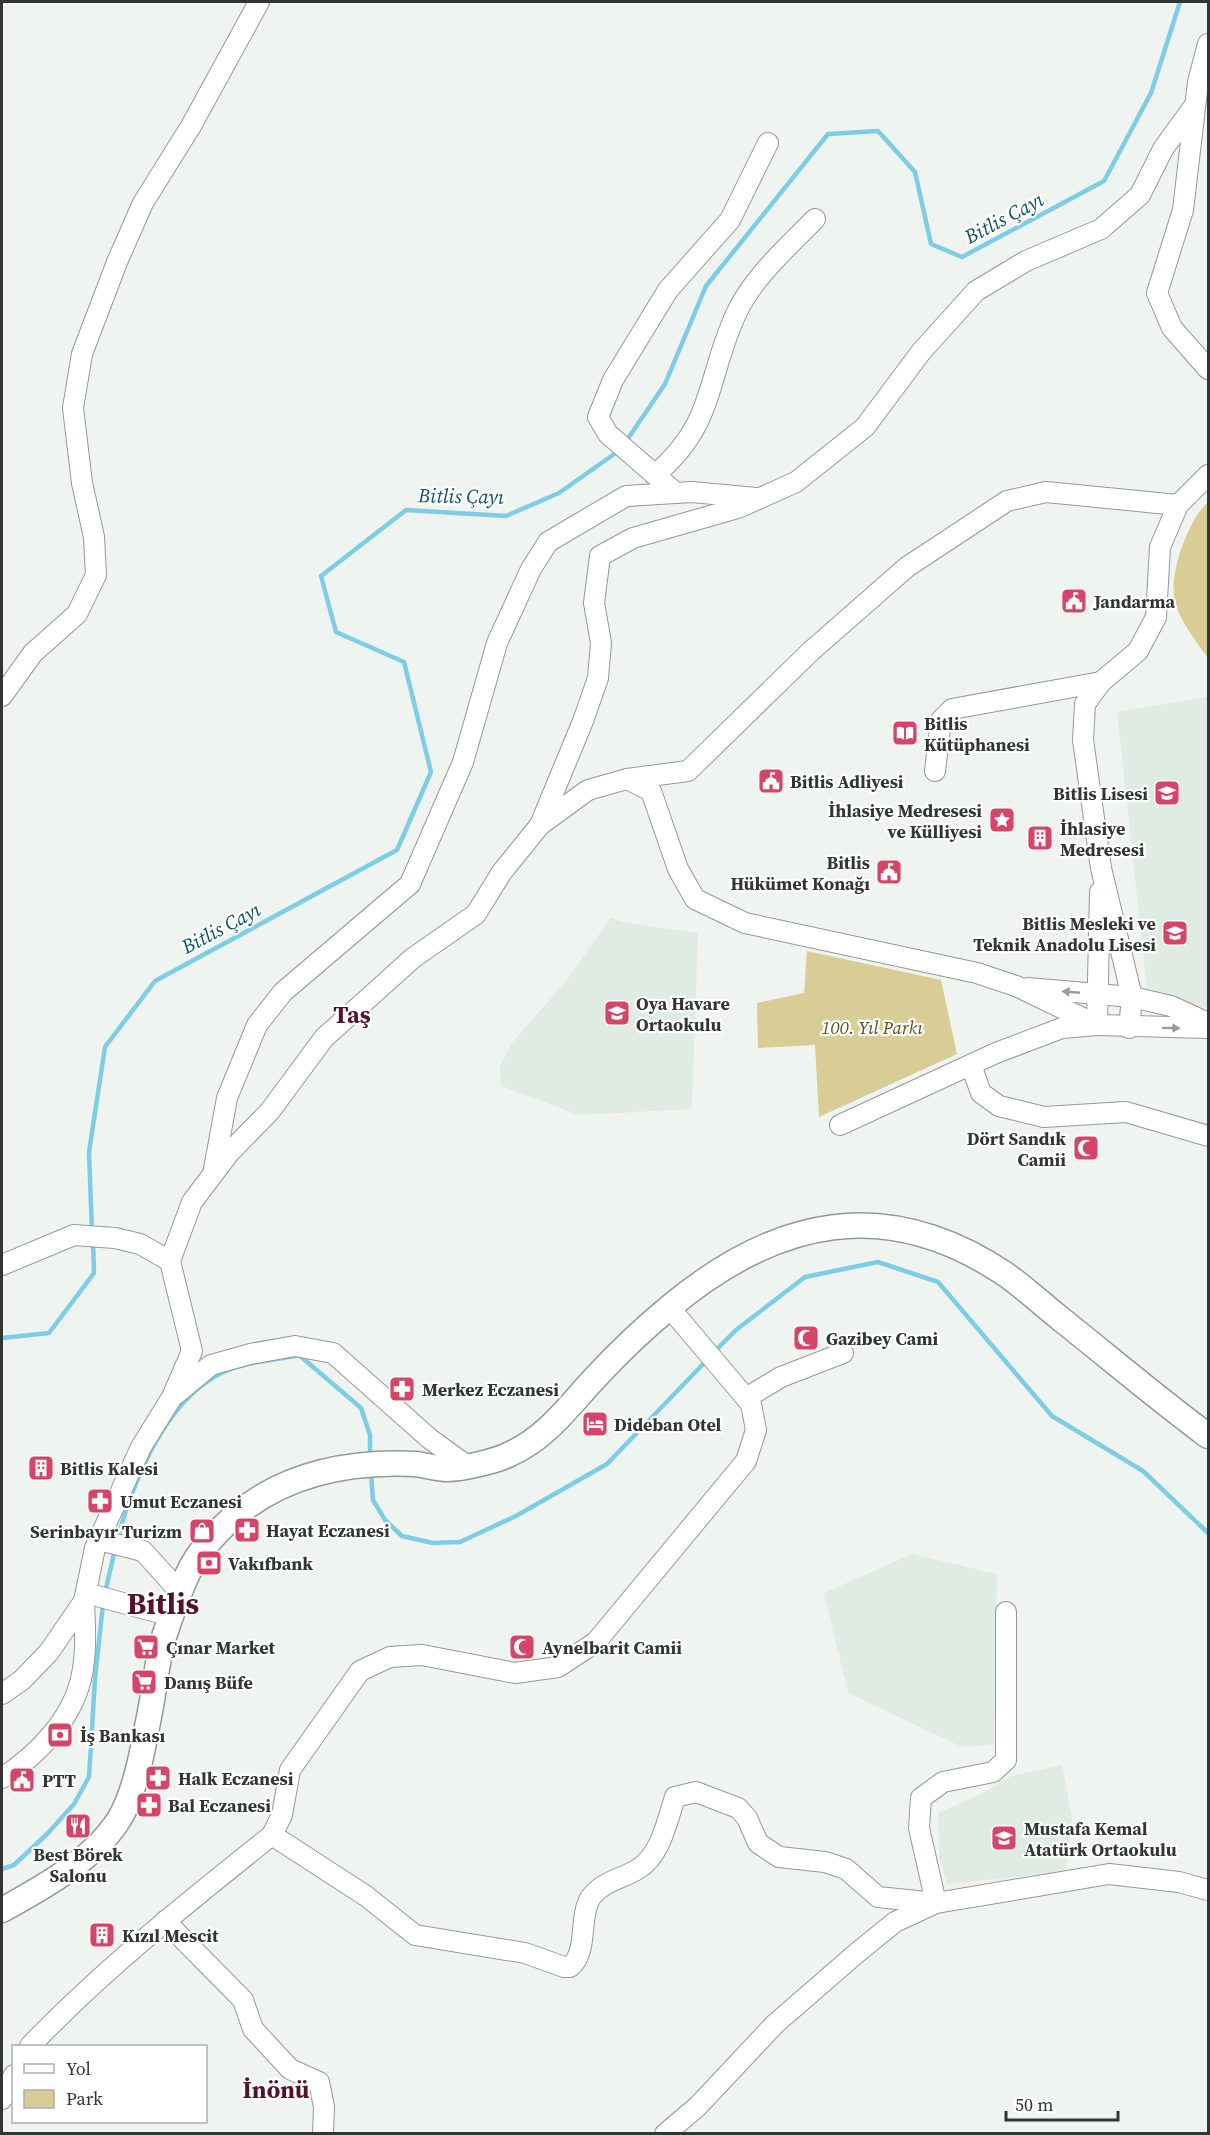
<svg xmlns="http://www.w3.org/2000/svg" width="1210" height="2135" viewBox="0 0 1210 2135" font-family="'Source Serif 4',serif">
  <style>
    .built { fill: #dfebe3 }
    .park { fill: #d7cd95 }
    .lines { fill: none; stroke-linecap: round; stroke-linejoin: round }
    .stream { stroke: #7dcde6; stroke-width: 4.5 }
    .minor-casing { stroke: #949896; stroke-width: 22 }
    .major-casing { stroke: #949896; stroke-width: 27 }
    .minor { stroke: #fff; stroke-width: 20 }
    .major { stroke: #fff; stroke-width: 24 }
    .oneway { fill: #999a9a }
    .labels { text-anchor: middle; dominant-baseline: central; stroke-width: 4.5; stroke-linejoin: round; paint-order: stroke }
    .poi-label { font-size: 18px; font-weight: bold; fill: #333534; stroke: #fff; text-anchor: start }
    .park-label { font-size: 18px; font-style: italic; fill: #58501e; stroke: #fff }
    .water-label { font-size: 20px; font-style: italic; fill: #0e5365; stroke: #fff }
    .district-label { font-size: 24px; font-weight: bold; fill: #561124; stroke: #fff }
    .town-label { font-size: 30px; font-weight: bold; fill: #561124; stroke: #fff }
  </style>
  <rect width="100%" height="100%" fill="#eff4f1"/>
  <g class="built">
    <path d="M 1208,697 L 1208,1009 L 1147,989 L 1117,712 Z"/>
    <path d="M 611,918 L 626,923 L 698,933 L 692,1109 L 579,1115 L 501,1086 L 500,1067 L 511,1044 L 565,982 Z"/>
    <path d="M 912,1554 L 997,1574 L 994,1745 L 962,1747 L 848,1693 L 824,1593 Z"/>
    <path d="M 1062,1765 L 1072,1818 L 1066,1872 L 947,1884 L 939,1857 L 938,1813 L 983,1793 L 1011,1776 Z"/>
  </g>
  <g class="park">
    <path d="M 1208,502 L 1208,658 C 1196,641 1178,619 1174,597 C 1170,570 1189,519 1208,502 Z"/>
    <path d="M 807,951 L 941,980 L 957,1054 L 819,1117 L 815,1045 L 758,1048 L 757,1003 L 804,993 Z"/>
  </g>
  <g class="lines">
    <g class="stream">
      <path d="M 625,443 L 665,384 L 706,286 L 828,134 L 878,131 L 915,172 L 931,244 L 962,257 L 1104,181 L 1151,93 L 1180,2"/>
      <path d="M 92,1232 L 89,1152 L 105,1047 L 155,981 L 397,850 L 431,772 L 404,662 L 336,632 L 321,576 L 406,510 L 506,516 L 559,493 L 620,450"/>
      <path d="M 2,1338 L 49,1333 L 94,1273 L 93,1241"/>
      <path d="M 715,1351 L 736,1330 L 805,1277 L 878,1262 L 938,1282 L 1052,1416 L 1143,1471 L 1208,1533"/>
      <path d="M 371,1472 L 373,1500 L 385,1520 L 402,1536 L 433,1543 L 460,1542 L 516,1516 L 607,1464 L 707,1360"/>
      <path d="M 117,1540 C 134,1480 167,1393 231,1369 C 251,1361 277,1360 299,1355 L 361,1408 L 370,1435 L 370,1458"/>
      <path d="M 105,1593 L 115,1549"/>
      <path d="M 2,1869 L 14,1865 L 48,1833 L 74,1804 L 89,1777 L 95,1679 L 103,1604"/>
    </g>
    <defs>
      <g id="minor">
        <path d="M 1208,44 L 1198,82 L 1183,210 L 1157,293 L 1172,328 L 1208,369"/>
        <path d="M 655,475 C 716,423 706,379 736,314 C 753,277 787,248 815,219"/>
        <path d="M 676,493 L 608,434 L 598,417 L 613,380 L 668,290 L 730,220 L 768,143"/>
        <path d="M 2,696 L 33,653 L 77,614 L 96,575 L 94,537 L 82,483 L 73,408 L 82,354 L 117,262 L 143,203 L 191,126 L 259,2"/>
        <path d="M 935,771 L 941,720 L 952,709 L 1101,682"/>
        <path d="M 627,779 L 688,771 L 810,652 L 907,567 L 1007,501 L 1046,492 L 1178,505"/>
        <path d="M 540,825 L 583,721 L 598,678 L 601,643 L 594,603 L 600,556 L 633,538 L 738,508 L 796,482 L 865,427 L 921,352 L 976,291 L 1026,261 L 1101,229 L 1140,195 L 1163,149 L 1195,105"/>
        <path d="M 1028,988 L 1132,997 L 1171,1006 L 1208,1023"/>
        <path d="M 1129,1028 L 1132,997 L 1101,868 L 1083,740 L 1085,704 L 1101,682 L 1138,651 L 1156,617 L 1160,547 L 1178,505 L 1208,475"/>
        <path d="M 971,1065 L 981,1093 L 999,1106 L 1044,1117 L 1126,1112 L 1208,1136"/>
        <path d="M 840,1125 L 996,1053 L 1062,1028 L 1097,1025 L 1100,892"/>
        <path d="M 214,1169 L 227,1098 L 257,1025 L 283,992 L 410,884 L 463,762 L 497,643 L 531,569 L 548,542 L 626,496 L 692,492 L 756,498"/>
        <path d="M 2,1265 L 74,1235 L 115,1238 L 140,1244 L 170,1261"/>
        <path d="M 176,1394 L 211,1365 L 250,1354 L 295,1346 L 333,1353 L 430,1439 L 466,1465"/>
        <path d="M 746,1398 L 781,1377 L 843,1353"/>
        <path d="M 99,1540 L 143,1551 L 180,1592"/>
        <path d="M 86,1593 L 171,1616"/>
        <path d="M 2,1694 L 22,1680 L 49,1652 L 84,1601 L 95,1548 L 141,1447 L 172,1397 L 192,1351 L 170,1261 L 192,1202 L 229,1153 L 270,1111 L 324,1038 L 413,958 L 476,914 L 502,872 L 540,825 L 588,790 L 627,779 L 651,791 L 678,869 L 695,899 L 745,923 L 977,973 L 1016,986 L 1097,1025 L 1208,1028"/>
        <path d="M 2,1778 C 36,1756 71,1721 81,1679 C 87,1654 85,1627 84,1601"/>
        <path d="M 272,1835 L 366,1896 L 415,1935 L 525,1953 L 564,1967 L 570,1967 C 589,1952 578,1916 591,1897 C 603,1881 622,1879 638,1869 C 661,1855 667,1821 675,1797 L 696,1792 L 738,1808 L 747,1818 L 758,1843 L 779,1857 L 825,1862 L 846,1869 L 878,1897 L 936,1903 L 919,1828 L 921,1798 L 943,1782 L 993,1772 L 1006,1760 L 1006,1612"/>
        <path d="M 165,1921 L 243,2000 L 253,2029 L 290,2069 L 319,2082 L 324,2107 L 323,2134"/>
        <path d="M 30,2046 C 104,1969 188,1902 272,1835 L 282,1815 L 290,1770 L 360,1671 L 390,1657 L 422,1655 L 515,1673 L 558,1667 L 596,1642 L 746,1461 L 756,1430 L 751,1404 L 669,1307"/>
        <path d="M 2,2099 L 14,2075"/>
        <path d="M 665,2134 L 698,2106 L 775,2024 L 858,1952 L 895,1922 L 936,1903 L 1109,1874 L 1179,1882 L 1208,1890"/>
      </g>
      <path id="major" d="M 2,1910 C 46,1886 110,1851 128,1801 C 138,1776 143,1748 148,1722 C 156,1685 156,1655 170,1619 C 178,1597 186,1572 200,1553 C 253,1482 330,1460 415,1464 C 426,1465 437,1469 447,1469 C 462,1469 497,1461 510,1454 C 546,1438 568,1407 594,1379 C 618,1353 643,1329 671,1306 C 776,1219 885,1194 1005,1274 C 1025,1288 1043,1305 1062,1320 C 1111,1359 1158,1399 1208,1436"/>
    </defs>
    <use href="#minor" class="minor-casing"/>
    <use href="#major" class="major-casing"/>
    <use href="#minor" class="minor"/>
    <use href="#major" class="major"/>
  </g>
  <defs><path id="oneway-solid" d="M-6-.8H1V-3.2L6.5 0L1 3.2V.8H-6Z" transform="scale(1.5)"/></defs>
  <g class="oneway">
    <use href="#oneway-solid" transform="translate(1071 992) rotate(-175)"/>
    <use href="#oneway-solid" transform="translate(1171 1028) rotate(1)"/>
  </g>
  <defs>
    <symbol id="civic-square" viewBox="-11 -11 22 22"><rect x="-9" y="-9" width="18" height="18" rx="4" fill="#d44568" stroke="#fff"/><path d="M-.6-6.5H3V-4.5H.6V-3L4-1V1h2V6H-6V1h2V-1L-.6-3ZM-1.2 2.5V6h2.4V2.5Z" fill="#fff"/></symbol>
    <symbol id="library-square" viewBox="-11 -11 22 22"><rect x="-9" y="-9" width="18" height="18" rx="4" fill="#d44568" stroke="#fff"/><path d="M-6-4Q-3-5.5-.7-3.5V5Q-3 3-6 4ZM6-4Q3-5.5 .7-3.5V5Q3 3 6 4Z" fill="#fff"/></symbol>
    <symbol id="school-square" viewBox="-11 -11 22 22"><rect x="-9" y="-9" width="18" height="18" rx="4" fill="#d44568" stroke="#fff"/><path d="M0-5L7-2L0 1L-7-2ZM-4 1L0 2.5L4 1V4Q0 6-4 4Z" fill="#fff"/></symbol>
    <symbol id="sight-square" viewBox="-11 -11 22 22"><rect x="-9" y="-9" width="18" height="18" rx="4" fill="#d44568" stroke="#fff"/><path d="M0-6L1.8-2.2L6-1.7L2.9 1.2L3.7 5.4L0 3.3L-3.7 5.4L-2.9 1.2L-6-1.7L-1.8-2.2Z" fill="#fff"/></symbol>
    <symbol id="building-square" viewBox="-11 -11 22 22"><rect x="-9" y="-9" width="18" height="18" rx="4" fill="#d44568" stroke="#fff"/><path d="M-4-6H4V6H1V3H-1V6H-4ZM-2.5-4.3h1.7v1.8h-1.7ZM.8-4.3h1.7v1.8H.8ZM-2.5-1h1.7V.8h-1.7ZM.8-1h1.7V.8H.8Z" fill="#fff"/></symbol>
    <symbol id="mosque-square" viewBox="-11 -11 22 22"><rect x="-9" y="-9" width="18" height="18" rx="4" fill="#d44568" stroke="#fff"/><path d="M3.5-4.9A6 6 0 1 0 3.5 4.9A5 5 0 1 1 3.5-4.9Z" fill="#fff"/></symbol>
    <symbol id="pharmacy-square" viewBox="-11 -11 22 22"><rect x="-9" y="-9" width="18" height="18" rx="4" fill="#d44568" stroke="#fff"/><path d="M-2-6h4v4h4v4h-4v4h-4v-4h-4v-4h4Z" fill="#fff"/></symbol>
    <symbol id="hotel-square" viewBox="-11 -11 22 22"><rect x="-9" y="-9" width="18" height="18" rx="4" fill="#d44568" stroke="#fff"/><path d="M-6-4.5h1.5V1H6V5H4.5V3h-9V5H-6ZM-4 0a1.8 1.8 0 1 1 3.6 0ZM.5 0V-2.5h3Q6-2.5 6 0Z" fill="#fff"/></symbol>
    <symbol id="shop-square" viewBox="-11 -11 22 22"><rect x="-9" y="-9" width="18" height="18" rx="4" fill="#d44568" stroke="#fff"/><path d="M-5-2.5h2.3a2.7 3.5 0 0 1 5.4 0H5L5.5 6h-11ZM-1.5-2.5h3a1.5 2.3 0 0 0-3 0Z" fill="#fff"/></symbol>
    <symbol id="bank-square" viewBox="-11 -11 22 22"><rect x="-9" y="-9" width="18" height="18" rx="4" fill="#d44568" stroke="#fff"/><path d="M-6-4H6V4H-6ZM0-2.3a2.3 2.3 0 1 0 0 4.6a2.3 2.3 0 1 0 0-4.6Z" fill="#fff"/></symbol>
    <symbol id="supermarket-square" viewBox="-11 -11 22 22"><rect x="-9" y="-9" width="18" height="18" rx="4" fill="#d44568" stroke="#fff"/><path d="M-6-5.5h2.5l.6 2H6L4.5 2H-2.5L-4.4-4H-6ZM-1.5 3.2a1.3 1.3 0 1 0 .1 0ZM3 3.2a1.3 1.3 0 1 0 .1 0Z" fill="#fff"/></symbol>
    <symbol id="restaurant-square" viewBox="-11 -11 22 22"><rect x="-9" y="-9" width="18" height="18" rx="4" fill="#d44568" stroke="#fff"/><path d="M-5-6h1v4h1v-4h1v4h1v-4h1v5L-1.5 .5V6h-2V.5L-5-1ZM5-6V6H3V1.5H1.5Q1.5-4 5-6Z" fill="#fff"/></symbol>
  </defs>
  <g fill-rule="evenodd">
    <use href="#civic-square" x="1059" y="586" width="30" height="30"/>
    <use href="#library-square" x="890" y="718" width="30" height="30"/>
    <use href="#civic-square" x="756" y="766" width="30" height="30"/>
    <use href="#school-square" x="1152" y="778" width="30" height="30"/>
    <use href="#sight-square" x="987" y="805" width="30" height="30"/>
    <use href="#building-square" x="1025" y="823" width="30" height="30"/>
    <use href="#civic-square" x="874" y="857" width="30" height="30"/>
    <use href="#school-square" x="1160" y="918" width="30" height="30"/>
    <use href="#school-square" x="602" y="998" width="30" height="30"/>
    <use href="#mosque-square" x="1071" y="1133" width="30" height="30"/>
    <use href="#mosque-square" x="791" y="1323" width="30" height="30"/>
    <use href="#pharmacy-square" x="387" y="1374" width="30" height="30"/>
    <use href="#hotel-square" x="580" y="1409" width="30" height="30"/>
    <use href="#building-square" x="26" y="1453" width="30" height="30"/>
    <use href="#pharmacy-square" x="85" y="1486" width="30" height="30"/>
    <use href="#pharmacy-square" x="232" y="1515" width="30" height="30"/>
    <use href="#shop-square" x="187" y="1516" width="30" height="30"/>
    <use href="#bank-square" x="194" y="1548" width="30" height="30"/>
    <use href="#supermarket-square" x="131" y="1632" width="30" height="30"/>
    <use href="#mosque-square" x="507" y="1632" width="30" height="30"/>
    <use href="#supermarket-square" x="129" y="1667" width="30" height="30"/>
    <use href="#bank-square" x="45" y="1720" width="30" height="30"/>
    <use href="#pharmacy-square" x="143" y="1763" width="30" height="30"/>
    <use href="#civic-square" x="7" y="1765" width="30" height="30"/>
    <use href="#pharmacy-square" x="134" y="1790" width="30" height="30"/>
    <use href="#restaurant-square" x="63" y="1811" width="30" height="30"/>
    <use href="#school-square" x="989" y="1823" width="30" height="30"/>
    <use href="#building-square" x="87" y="1920" width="30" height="30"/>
  </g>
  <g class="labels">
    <g class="poi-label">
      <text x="1094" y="601">Jandarma</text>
      <text x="924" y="723">Bitlis<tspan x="924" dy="21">Kütüphanesi</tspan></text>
      <text x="790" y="781">Bitlis Adliyesi</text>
      <text x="1148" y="793" text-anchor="end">Bitlis Lisesi</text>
      <text x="982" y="810" text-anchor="end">İhlasiye Medresesi<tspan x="982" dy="21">ve Külliyesi</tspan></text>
      <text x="1060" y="828">İhlasiye<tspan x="1060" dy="21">Medresesi</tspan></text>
      <text x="870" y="862" text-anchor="end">Bitlis<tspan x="870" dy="21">Hükümet Konağı</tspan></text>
      <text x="1156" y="923" text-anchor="end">Bitlis Mesleki ve<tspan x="1156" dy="21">Teknik Anadolu Lisesi</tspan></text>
      <text x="636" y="1003">Oya Havare<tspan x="636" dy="21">Ortaokulu</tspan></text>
      <text x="1066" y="1138" text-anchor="end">Dört Sandık<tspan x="1066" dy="21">Camii</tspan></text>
      <text x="826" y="1338">Gazibey Cami</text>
      <text x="422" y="1389">Merkez Eczanesi</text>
      <text x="614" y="1424">Dideban Otel</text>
      <text x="60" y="1468">Bitlis Kalesi</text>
      <text x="120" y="1501">Umut Eczanesi</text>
      <text x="266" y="1530">Hayat Eczanesi</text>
      <text x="182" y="1531" text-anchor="end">Serinbayır Turizm</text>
      <text x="228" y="1563">Vakıfbank</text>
      <text x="166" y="1647">Çınar Market</text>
      <text x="542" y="1647">Aynelbarit Camii</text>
      <text x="164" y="1682">Danış Büfe</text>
      <text x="80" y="1735">İş Bankası</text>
      <text x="178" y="1778">Halk Eczanesi</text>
      <text x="42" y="1780">PTT</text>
      <text x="168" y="1805">Bal Eczanesi</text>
      <text x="1024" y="1828">Mustafa Kemal<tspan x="1024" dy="21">Atatürk Ortaokulu</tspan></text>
      <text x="78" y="1854" text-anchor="middle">Best Börek<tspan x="78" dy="21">Salonu</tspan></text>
      <text x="122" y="1935">Kızıl Mescit</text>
    </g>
    <g class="park-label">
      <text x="872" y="1027">100. Yıl Parkı</text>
    </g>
    <g class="water-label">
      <text transform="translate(1004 218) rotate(-28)">Bitlis Çayı</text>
      <text transform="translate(461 496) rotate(1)">Bitlis Çayı</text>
      <text transform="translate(221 928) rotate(-28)">Bitlis Çayı</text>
    </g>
    <g class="district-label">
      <text x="352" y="1014">Taş</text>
      <text x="276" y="2089">İnönü</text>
    </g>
    <g class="town-label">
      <text x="163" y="1603">Bitlis</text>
    </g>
  </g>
  <rect width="1210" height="2135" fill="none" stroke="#333534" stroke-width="6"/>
  <rect x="12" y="2045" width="195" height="78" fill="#ffffff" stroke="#adaeae" stroke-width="1.5"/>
  <rect x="24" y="2064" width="30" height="9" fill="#ffffff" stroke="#adaeae" stroke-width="1.5"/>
  <text x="66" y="2075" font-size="18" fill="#333534">Yol</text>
  <rect x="24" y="2090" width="30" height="18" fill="#d7cd95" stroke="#adaeae" stroke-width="1.5"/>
  <text x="66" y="2105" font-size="18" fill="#333534">Park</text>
  <path d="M1006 2111v9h112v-9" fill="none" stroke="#333534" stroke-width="3"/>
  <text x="1015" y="2111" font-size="18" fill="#333534" stroke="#ffffff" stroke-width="4.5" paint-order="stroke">50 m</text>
</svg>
